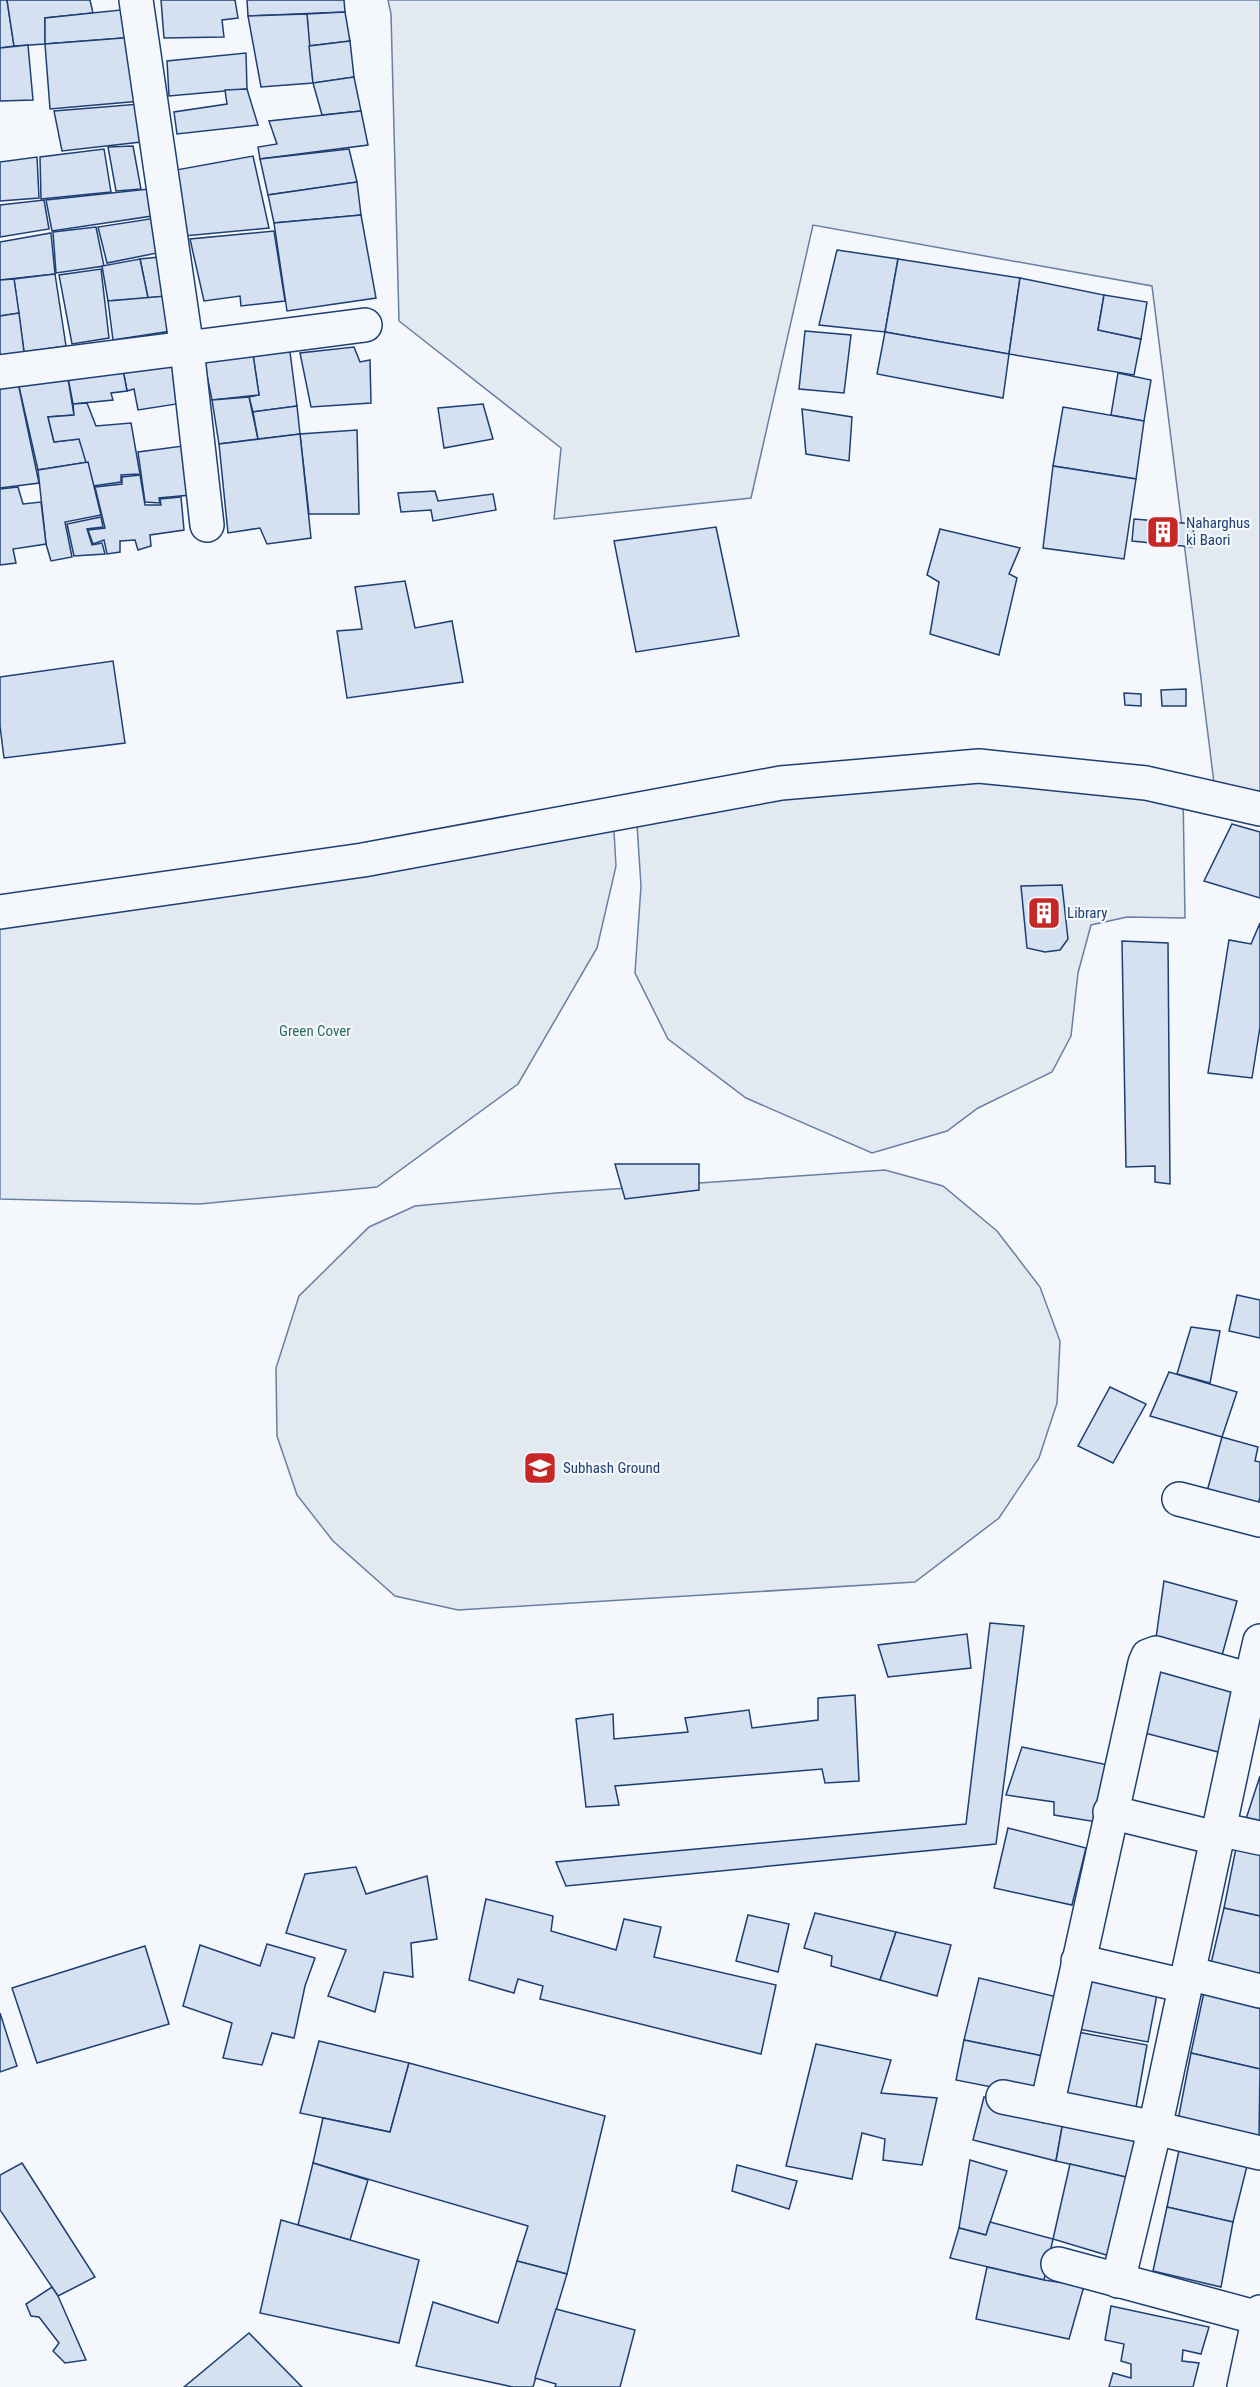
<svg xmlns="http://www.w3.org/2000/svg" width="1260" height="2387" viewBox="0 0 1260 2387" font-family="'Roboto Condensed',sans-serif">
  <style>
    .green { fill: #e3e9f0; stroke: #687fa3; stroke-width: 1.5 }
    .building { fill: #d5e0f0; stroke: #1d3f73; stroke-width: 1.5 }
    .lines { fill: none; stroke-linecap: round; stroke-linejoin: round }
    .minor-casing { stroke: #1d3f73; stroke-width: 36 }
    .major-casing { stroke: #1d3f73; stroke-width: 36 }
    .minor { stroke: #f4f7fb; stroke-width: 33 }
    .major { stroke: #f4f7fb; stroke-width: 33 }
    .labels { text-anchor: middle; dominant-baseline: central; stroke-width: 4.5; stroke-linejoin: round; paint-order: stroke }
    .poi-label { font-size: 15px; fill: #1d3f73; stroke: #f4f7fb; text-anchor: start }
    .park-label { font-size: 15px; fill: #2c6c60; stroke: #f4f7fb }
  </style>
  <rect width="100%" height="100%" fill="#f4f7fb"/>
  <g class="green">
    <path d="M 388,0 L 1260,0 L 1260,809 L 1216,799 L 1152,286 L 813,225 L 751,498 L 554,519 L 561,448 L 399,321 L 391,14 Z"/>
    <path d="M 979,766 L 1183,792 L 1185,918 L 1127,917 L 1091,925 L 1078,973 L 1071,1036 L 1052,1072 L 978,1108 L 947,1131 L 872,1153 L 746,1098 L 668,1039 L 635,973 L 641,886 L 636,809 Z"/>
    <path d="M 613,814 L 616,866 L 597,948 L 518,1084 L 377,1187 L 200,1204 L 0,1199 L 0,923 Z"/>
    <path d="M 885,1170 L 943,1186 L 997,1231 L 1040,1287 L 1060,1341 L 1057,1403 L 1039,1458 L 999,1518 L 915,1582 L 458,1610 L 395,1596 L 333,1541 L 297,1495 L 277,1436 L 276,1368 L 299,1296 L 369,1227 L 415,1206 L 556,1193 Z"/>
  </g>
  <g class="building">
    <path d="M 0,0 L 7,0 L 14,46 L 0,48 Z"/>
    <path d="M 7,0 L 90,0 L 93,13 L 45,18 L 45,44 L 14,46 Z"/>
    <path d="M 161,0 L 235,0 L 238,18 L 222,20 L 224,37 L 164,38 Z"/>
    <path d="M 247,0 L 344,0 L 345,12 L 248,16 Z"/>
    <path d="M 130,9 L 136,37 L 45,44 L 45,18 Z"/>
    <path d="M 345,12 L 350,41 L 309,46 L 307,14 Z"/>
    <path d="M 307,14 L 313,83 L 261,87 L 248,16 Z"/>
    <path d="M 136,37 L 141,101 L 50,109 L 45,44 Z"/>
    <path d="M 350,41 L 354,77 L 313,83 L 309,46 Z"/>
    <path d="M 28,45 L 33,100 L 0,101 L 0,48 Z"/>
    <path d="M 246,53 L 247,89 L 169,96 L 167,61 Z"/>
    <path d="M 354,77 L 361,111 L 322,115 L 313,83 Z"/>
    <path d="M 247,89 L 258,125 L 177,134 L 174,112 L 227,104 L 225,90 Z"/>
    <path d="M 140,104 L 141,142 L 62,151 L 54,111 Z"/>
    <path d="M 361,111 L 368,145 L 260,159 L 258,147 L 277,144 L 269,121 Z"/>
    <path d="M 133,146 L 141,189 L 116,191 L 108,147 Z"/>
    <path d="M 104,149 L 111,192 L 41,199 L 40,157 Z"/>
    <path d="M 349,149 L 357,182 L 268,195 L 260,159 Z"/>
    <path d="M 253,156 L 269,228 L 184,236 L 176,170 Z"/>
    <path d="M 37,157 L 39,198 L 0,201 L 0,162 Z"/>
    <path d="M 357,182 L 361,215 L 274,223 L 268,195 Z"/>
    <path d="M 149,189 L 152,216 L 52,231 L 46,200 Z"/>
    <path d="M 44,200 L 49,229 L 0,237 L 0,205 Z"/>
    <path d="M 361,215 L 376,298 L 287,311 L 274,223 Z"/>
    <path d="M 156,218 L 162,252 L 107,263 L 98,227 Z"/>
    <path d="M 96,227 L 104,266 L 56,273 L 53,232 Z"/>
    <path d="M 274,231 L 285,301 L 241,306 L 240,296 L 204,301 L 190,239 Z"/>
    <path d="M 51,233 L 55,274 L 0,280 L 0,242 Z"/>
    <path d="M 837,250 L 898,259 L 885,332 L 819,325 Z"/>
    <path d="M 159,257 L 166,296 L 148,298 L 140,259 Z"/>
    <path d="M 140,259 L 148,298 L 108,301 L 102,266 Z"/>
    <path d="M 898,259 L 1020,278 L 1009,354 L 885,332 Z"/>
    <path d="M 101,269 L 109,338 L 72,344 L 59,275 Z"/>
    <path d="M 55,274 L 66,346 L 24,352 L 14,279 Z"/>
    <path d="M 1020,278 L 1104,295 L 1098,330 L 1141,339 L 1134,375 L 1009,354 Z"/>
    <path d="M 14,279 L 19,313 L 0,316 L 0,280 Z"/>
    <path d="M 1104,295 L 1147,302 L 1141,339 L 1098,330 Z"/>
    <path d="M 166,296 L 171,331 L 113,340 L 108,301 Z"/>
    <path d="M 19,313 L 24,352 L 0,356 L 0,316 Z"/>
    <path d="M 805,331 L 851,335 L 844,393 L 799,389 Z"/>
    <path d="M 885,332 L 1009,354 L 1003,398 L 877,374 Z"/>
    <path d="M 288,337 L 297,406 L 253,412 L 249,397 L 259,395 L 251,341 Z"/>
    <path d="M 251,341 L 259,395 L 212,400 L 201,347 Z"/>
    <path d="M 354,347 L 360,362 L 370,360 L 371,403 L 311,407 L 300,353 Z"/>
    <path d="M 173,352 L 183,403 L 138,410 L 134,389 L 127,391 L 121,359 Z"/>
    <path d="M 121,359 L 127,391 L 111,393 L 113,400 L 73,404 L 66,367 Z"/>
    <path d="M 66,367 L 74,415 L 48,417 L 54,442 L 79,439 L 88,462 L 38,470 L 17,378 Z"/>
    <path d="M 1118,373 L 1151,380 L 1144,421 L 1111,415 Z"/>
    <path d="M 17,378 L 39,483 L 0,488 L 0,381 Z"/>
    <path d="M 249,397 L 258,439 L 219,444 L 212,400 Z"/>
    <path d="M 87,403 L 96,426 L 131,423 L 140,474 L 121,475 L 121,482 L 93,486 L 79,439 L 54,442 L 48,417 L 74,415 L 73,404 Z"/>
    <path d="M 483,404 L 493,439 L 444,448 L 438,408 Z"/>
    <path d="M 297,406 L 300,434 L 258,439 L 253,412 Z"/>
    <path d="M 1063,407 L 1144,421 L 1136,479 L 1053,466 Z"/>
    <path d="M 802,409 L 852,417 L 849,461 L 806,454 Z"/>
    <path d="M 357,430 L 359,514 L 309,514 L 300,434 Z"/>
    <path d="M 300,434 L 311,538 L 267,544 L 260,528 L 228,533 L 219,444 Z"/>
    <path d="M 183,446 L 191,495 L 159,498 L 160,503 L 145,502 L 138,452 Z"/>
    <path d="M 88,462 L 101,515 L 65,522 L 72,557 L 51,561 L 46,544 L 38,470 Z"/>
    <path d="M 1053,466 L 1136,479 L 1124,559 L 1043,548 Z"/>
    <path d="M 140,475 L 145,505 L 161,505 L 160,499 L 181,497 L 184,530 L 150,535 L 151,546 L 138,550 L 135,540 L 120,541 L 120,552 L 107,554 L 104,540 L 93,544 L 88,530 L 105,528 L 95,487 L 122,484 L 122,477 Z"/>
    <path d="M 18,487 L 23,504 L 41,502 L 46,544 L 13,549 L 16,563 L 0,565 L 0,489 Z"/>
    <path d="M 435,491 L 438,501 L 493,494 L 496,510 L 433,521 L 431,510 L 401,512 L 398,493 Z"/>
    <path d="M 101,517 L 103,527 L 87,529 L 92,545 L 102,543 L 105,554 L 74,556 L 67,524 Z"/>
    <path d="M 1134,519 L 1194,524 L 1192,547 L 1132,541 Z"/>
    <path d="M 716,527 L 739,636 L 636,652 L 614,541 Z"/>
    <path d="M 940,529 L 1020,548 L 1009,574 L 1017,578 L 999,655 L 930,634 L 939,582 L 927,575 Z"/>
    <path d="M 405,581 L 415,628 L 452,621 L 463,682 L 347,698 L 337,631 L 362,629 L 355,587 Z"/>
    <path d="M 113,661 L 125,743 L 4,758 L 0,726 L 0,677 Z"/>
    <path d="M 1186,689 L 1186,706 L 1162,706 L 1161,690 Z"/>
    <path d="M 1124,693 L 1141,694 L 1141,706 L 1125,705 Z"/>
    <path d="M 1232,824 L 1260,832 L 1260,898 L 1204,881 Z"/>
    <path d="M 1062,885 L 1068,939 L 1060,950 L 1045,952 L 1027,948 L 1021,886 Z"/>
    <path d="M 1260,923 L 1260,1027 L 1252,1078 L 1208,1073 L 1229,940 L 1251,944 Z"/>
    <path d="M 1122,941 L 1168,943 L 1170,1184 L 1155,1182 L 1155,1166 L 1126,1167 Z"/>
    <path d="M 615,1164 L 699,1164 L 699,1190 L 625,1199 Z"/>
    <path d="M 1237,1295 L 1260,1300 L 1260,1338 L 1229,1331 Z"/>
    <path d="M 1191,1327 L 1220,1331 L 1210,1383 L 1177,1374 Z"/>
    <path d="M 1169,1372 L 1237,1392 L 1222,1437 L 1150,1416 Z"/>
    <path d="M 1110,1387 L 1146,1404 L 1113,1463 L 1078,1446 Z"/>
    <path d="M 1222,1437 L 1258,1447 L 1255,1461 L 1260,1462 L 1260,1497 L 1257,1508 L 1206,1495 Z"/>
    <path d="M 1164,1581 L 1237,1601 L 1221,1659 L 1156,1638 Z"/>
    <path d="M 990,1623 L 1024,1626 L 996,1844 L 566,1886 L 556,1862 L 966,1824 Z"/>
    <path d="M 967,1634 L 971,1668 L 888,1677 L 878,1645 Z"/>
    <path d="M 1155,1666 L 1241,1686 L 1222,1753 L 1137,1731 Z"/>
    <path d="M 855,1695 L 859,1781 L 825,1783 L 822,1769 L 615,1786 L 619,1805 L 586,1807 L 576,1719 L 613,1714 L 614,1739 L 688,1732 L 685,1718 L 749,1710 L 752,1728 L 818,1720 L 818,1698 Z"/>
    <path d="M 1022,1747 L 1113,1766 L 1103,1823 L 1054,1815 L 1054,1802 L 1006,1795 Z"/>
    <path d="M 1260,1776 L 1260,1822 L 1246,1819 Z"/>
    <path d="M 1008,1828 L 1086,1848 L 1072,1905 L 994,1888 Z"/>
    <path d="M 1236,1848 L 1260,1852 L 1260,1916 L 1224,1908 Z"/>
    <path d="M 356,1867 L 366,1894 L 427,1876 L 437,1939 L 411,1943 L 413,1977 L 384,1972 L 375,2012 L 328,1996 L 346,1950 L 286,1933 L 305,1874 Z"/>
    <path d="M 486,1899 L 553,1916 L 551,1931 L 616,1950 L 624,1919 L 661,1927 L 654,1957 L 776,1985 L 761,2054 L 540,1999 L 543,1986 L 518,1979 L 514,1993 L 469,1980 Z"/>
    <path d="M 1224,1908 L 1260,1916 L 1260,1985 L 1209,1972 Z"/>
    <path d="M 815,1913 L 896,1932 L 880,1980 L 831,1966 L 832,1956 L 804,1948 Z"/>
    <path d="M 748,1915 L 789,1924 L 778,1972 L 736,1961 Z"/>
    <path d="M 896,1932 L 951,1945 L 937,1996 L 880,1980 Z"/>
    <path d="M 267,1944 L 315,1958 L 305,1986 L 294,2038 L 272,2033 L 262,2065 L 223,2058 L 232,2023 L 183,2006 L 200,1945 L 260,1966 Z"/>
    <path d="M 145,1946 L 169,2024 L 37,2063 L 12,1988 Z"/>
    <path d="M 1084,1974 L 1158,1989 L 1148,2042 L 1073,2028 Z"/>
    <path d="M 979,1978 L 1057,1997 L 1043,2056 L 964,2040 Z"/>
    <path d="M 1206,1983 L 1260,1996 L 1260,2069 L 1191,2053 Z"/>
    <path d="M 0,2013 L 17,2066 L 0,2072 Z"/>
    <path d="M 1072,2031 L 1147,2045 L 1135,2113 L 1060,2096 Z"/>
    <path d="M 964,2040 L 1043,2056 L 1032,2095 L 956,2080 Z"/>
    <path d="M 319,2041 L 409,2063 L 390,2132 L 300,2113 Z"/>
    <path d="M 816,2044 L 891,2060 L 881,2093 L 937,2098 L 922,2165 L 883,2160 L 885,2139 L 862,2133 L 852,2179 L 786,2166 Z"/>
    <path d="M 1191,2053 L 1260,2069 L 1259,2138 L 1178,2120 Z"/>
    <path d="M 409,2063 L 605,2116 L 567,2274 L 517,2261 L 528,2226 L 313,2163 L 323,2118 L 390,2132 Z"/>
    <path d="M 984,2097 L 1064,2116 L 1056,2161 L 973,2140 Z"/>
    <path d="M 1064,2116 L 1136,2135 L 1130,2178 L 1056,2161 Z"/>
    <path d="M 1181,2141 L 1249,2158 L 1233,2222 L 1167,2207 Z"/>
    <path d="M 970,2160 L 1007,2171 L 986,2235 L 959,2228 Z"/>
    <path d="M 22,2163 L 95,2277 L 58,2296 L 0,2210 L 0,2175 Z"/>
    <path d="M 313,2163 L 368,2180 L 350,2240 L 298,2225 Z"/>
    <path d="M 1070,2164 L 1130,2178 L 1113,2257 L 1053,2239 Z"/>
    <path d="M 737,2165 L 797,2181 L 789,2209 L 732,2191 Z"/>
    <path d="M 1167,2207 L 1233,2222 L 1221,2287 L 1153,2271 Z"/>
    <path d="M 281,2220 L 419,2260 L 399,2343 L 260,2313 Z"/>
    <path d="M 990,2222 L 1053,2239 L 1044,2280 L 950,2258 L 959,2228 L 986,2235 Z"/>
    <path d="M 517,2261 L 567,2274 L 533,2387 L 513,2387 L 416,2366 L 433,2302 L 498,2323 Z"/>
    <path d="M 987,2267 L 1044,2280 L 1084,2286 L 1069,2339 L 976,2319 Z"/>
    <path d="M 52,2287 L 58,2296 L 86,2360 L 65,2363 L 53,2351 L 59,2343 L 39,2317 L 31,2316 L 26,2304 Z"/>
    <path d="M 1111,2306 L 1209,2327 L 1201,2354 L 1183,2350 L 1182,2361 L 1199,2363 L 1193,2387 L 1109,2387 L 1113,2373 L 1131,2378 L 1131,2364 L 1121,2361 L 1124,2344 L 1105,2340 Z"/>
    <path d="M 556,2309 L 635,2330 L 620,2387 L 555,2387 L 556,2384 L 535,2378 Z"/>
    <path d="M 249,2333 L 302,2387 L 184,2387 Z"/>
  </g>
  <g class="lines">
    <defs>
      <g id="minor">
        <path d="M 136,0 L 187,349 L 207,525"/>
        <path d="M 0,372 L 365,325"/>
        <path d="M 1179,1499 L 1260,1520"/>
        <path d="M 1260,1682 L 1251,1680 L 1155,2128 L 1260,2153"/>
        <path d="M 1110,1812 L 1216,1838"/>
        <path d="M 1218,1829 L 1260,1838"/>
        <path d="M 1078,1961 L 1185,1986"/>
        <path d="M 1188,1973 L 1260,1991"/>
        <path d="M 1003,2097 L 1155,2128 L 1118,2281"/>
        <path d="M 1047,2106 L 1145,1663 L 1148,1656 L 1156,1653 L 1251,1680 L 1260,1641"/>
        <path d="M 1058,2264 L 1259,2318"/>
        <path d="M 1244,2387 L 1260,2312"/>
      </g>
      <path id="major" d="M 0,912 L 363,860 L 781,783 L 979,766 L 1146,783 L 1260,809"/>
    </defs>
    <use href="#minor" class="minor-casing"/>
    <use href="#major" class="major-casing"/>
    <use href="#minor" class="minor"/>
    <use href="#major" class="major"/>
  </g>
  <defs>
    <symbol id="building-square" viewBox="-11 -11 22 22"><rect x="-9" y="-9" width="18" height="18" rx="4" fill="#c62828" stroke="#f4f7fb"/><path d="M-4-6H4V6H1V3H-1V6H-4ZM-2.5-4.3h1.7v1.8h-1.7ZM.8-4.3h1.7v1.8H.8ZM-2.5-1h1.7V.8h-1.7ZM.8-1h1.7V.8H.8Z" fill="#fff"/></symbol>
    <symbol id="university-square" viewBox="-11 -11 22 22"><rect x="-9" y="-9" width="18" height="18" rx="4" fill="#c62828" stroke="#f4f7fb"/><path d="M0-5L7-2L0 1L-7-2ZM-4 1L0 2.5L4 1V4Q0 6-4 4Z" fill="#fff"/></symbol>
  </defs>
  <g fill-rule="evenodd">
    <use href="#building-square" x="1144" y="513" width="38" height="38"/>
    <use href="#building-square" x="1025" y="894" width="38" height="38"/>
    <use href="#university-square" x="521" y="1449" width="38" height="38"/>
  </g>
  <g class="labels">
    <g class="poi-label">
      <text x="1186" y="523">Naharghus<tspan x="1186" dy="17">ki Baori</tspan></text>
      <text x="1067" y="913">Library</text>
      <text x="563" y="1468">Subhash Ground</text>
    </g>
    <g class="park-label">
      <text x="315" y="1031">Green Cover</text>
    </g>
  </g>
</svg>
